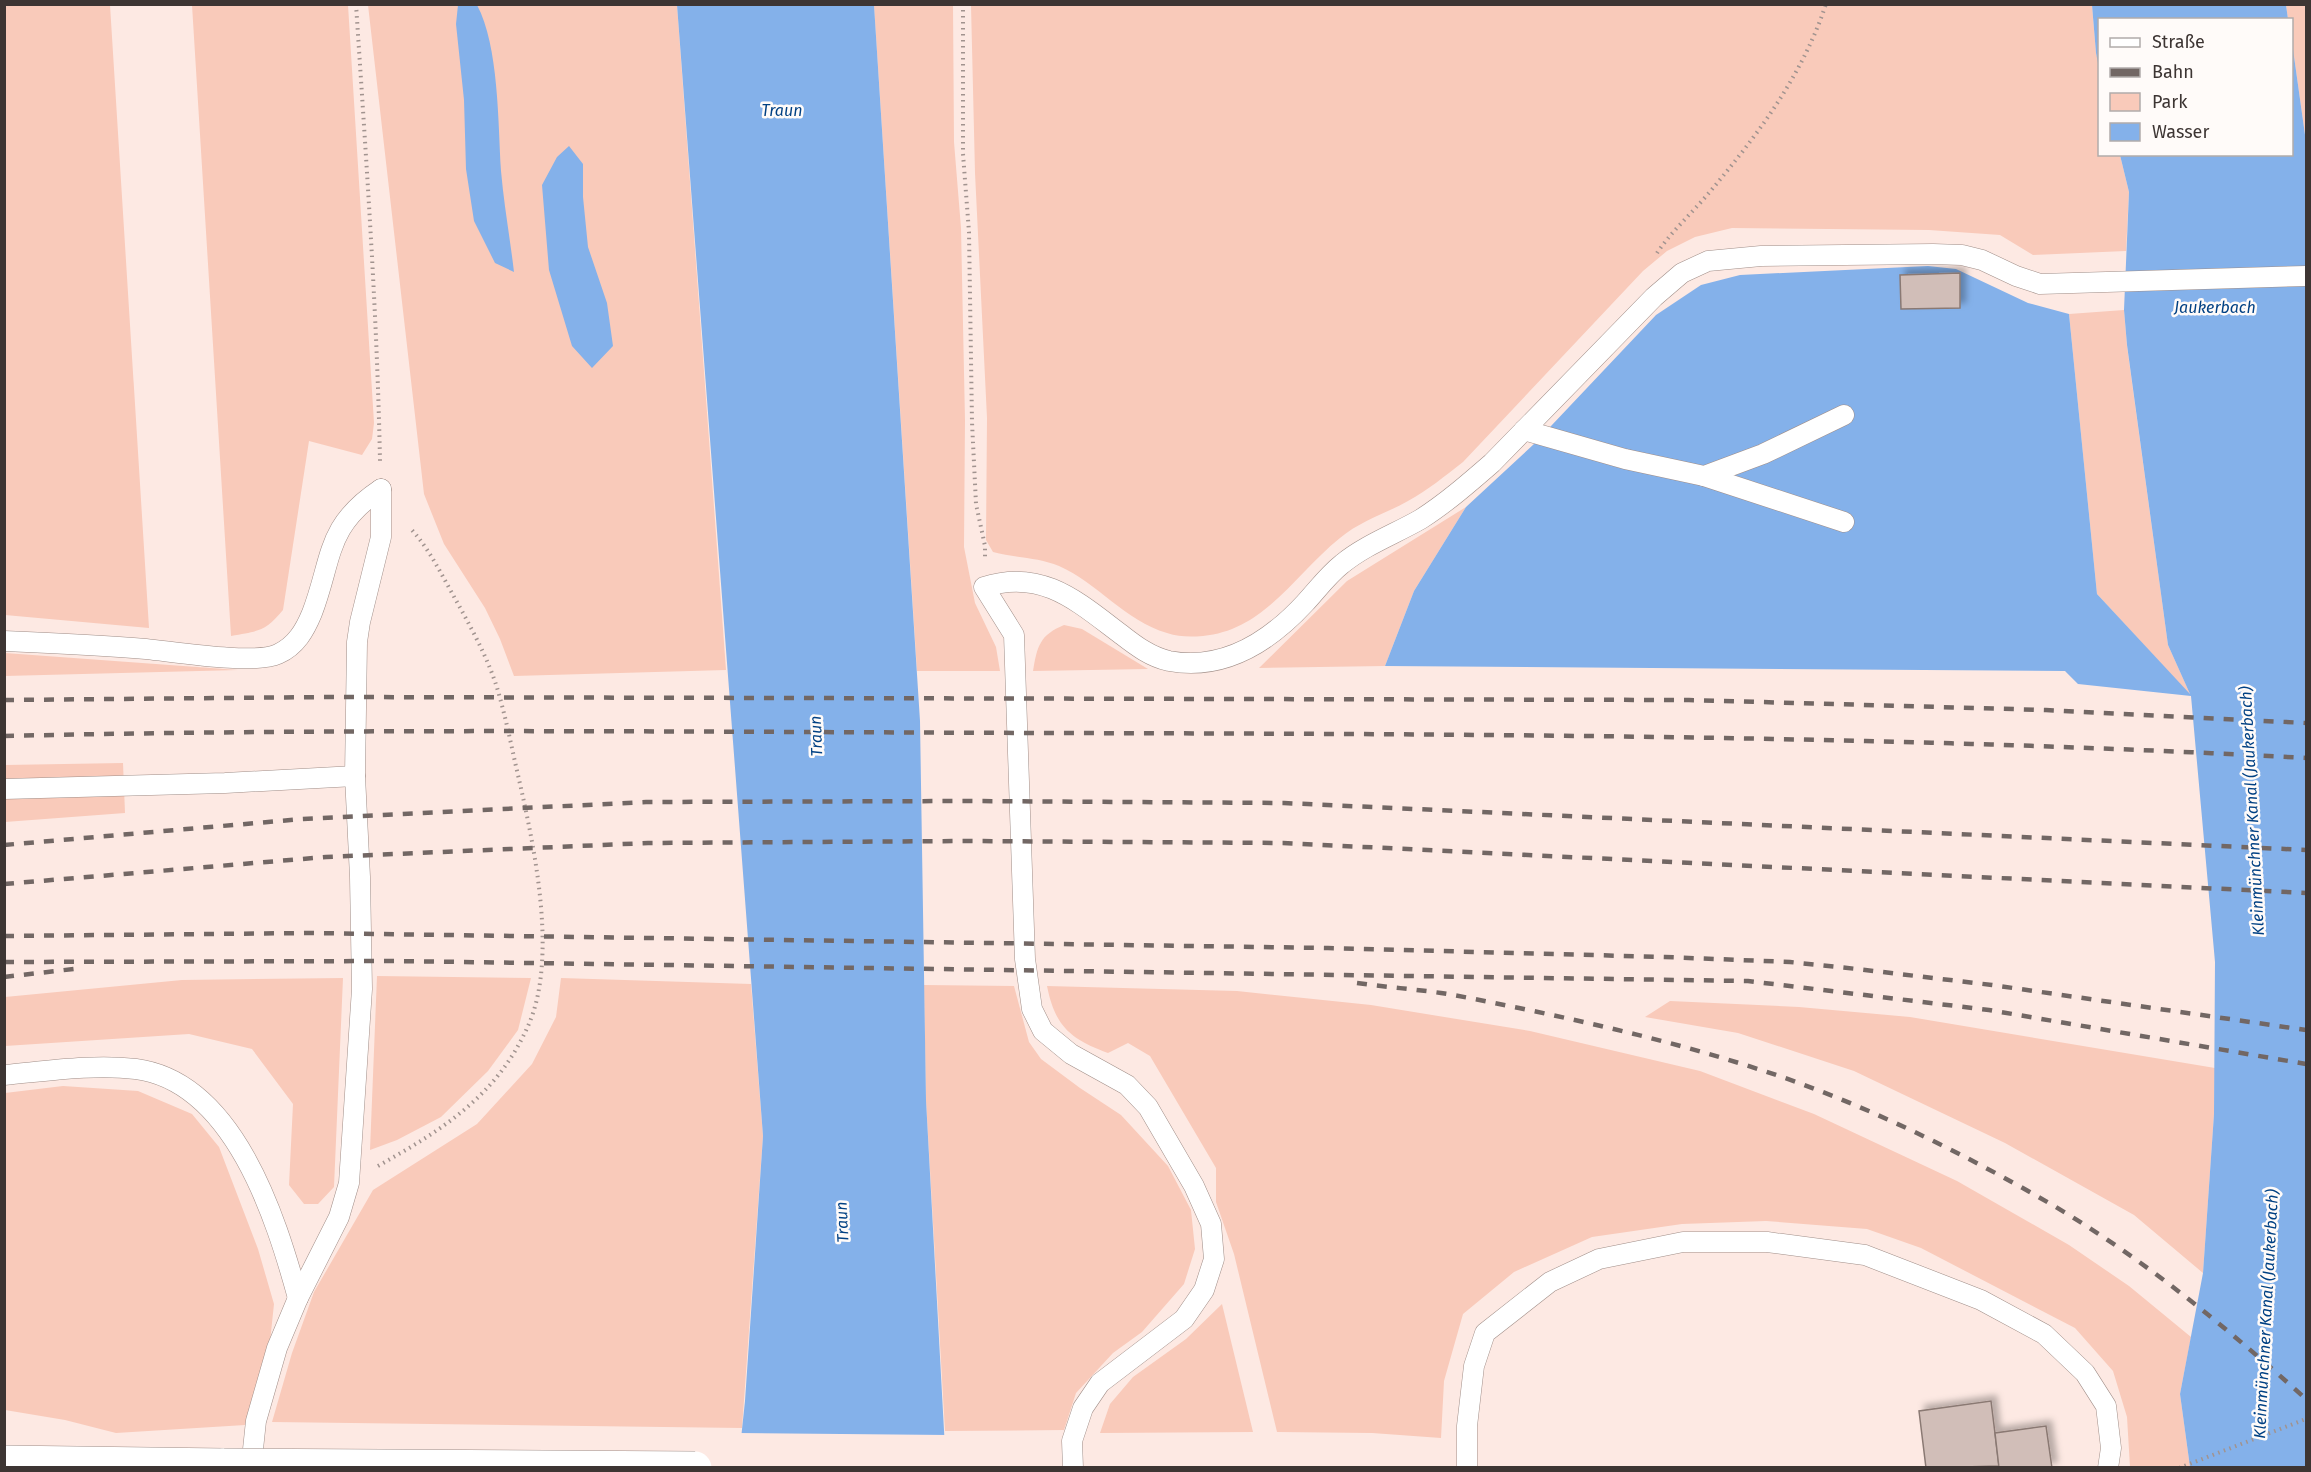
<svg xmlns="http://www.w3.org/2000/svg" width="2311" height="1472" viewBox="0 0 2311 1472" font-family="'Fira Sans',sans-serif">
  <style>
    .green { fill: #f9caba }
    .water { fill: #84b1ea }
    .pier { fill: #fde9e3 }
    .building { fill: #d1beb8; stroke: #8a7973; stroke-width: 1.5; filter: url(#shadow) }
    .lines { fill: none; stroke-linecap: round; stroke-linejoin: round }
    .lane-casing { stroke: #a08e88; stroke-width: 21 }
    .primary-casing { stroke: #a08e88; stroke-width: 34 }
    .path { stroke: #a1938f; stroke-width: 4; stroke-dasharray: 1.5 4.5; stroke-linecap: butt }
    .lane { stroke: #fff; stroke-width: 20 }
    .primary { stroke: #fff; stroke-width: 33 }
    .rail { stroke: #726764; stroke-width: 4.5; stroke-dasharray: 10 10; stroke-linecap: butt }
    .primary-bridge-casing { stroke: #a08e88; stroke-width: 34; stroke-linecap: butt }
    .primary-bridge { stroke: #fff; stroke-width: 33 }
    .labels { text-anchor: middle; dominant-baseline: central; stroke-width: 5; stroke-linejoin: round; paint-order: stroke }
    .water-label { font-size: 16px; font-style: italic; fill: #004083; stroke: #fffbf9 }
  </style>
  <defs>
    <filter id="shadow"><feDropShadow dx="5.5" dy="-5.5" stdDeviation="3" flood-color="#0004"/></filter>
  </defs>
  <rect width="100%" height="100%" fill="#fde9e3"/>
  <g class="green">
    <path d="M 5,4 L 110,5 L 149,628 L 5,615 Z"/>
    <path d="M 192,5 L 348,5 L 374,423 L 372,439 L 362,455 L 309,441 L 283,610 C 265,632 258,631 231,636 Z"/>
    <path d="M 368,5 L 677,5 L 726,670 L 514,676 L 500,639 L 485,608 L 444,544 L 424,494 Z"/>
    <path d="M 874,5 L 953,5 L 954,142 L 961,228 L 965,420 L 964,547 L 975,603 L 996,647 L 1000,671 L 917,671 Z"/>
    <path d="M 971,5 L 2092,5 L 2096,53 L 2100,68 L 2100,154 L 2120,155 L 2129,192 L 2126,251 L 2033,255 L 2000,235 L 1929,230 L 1732,228 L 1695,237 L 1667,251 L 1643,271 L 1463,462 C 1445,476 1428,490 1408,501 C 1385,514 1360,521 1340,538 C 1295,574 1265,630 1203,636 C 1190,637 1179,637 1167,633 C 1125,621 1098,583 1059,566 C 1038,557 1015,558 993,552 L 986,540 L 987,418 L 975,173 Z"/>
    <path d="M 2286,5 L 2306,5 L 2306,142 L 2292,42 L 2292,20 L 2288,19 Z"/>
    <path d="M 2124,310 L 2127,346 L 2168,645 L 2191,696 L 2097,594 L 2069,314 Z"/>
    <path d="M 1466,507 L 1414,591 L 1385,666 L 1259,668 L 1347,581 Z"/>
    <path d="M 1064,625 L 1082,629 L 1148,669 L 1033,671 C 1037,646 1040,635 1064,625 Z"/>
    <path d="M 4,653 L 5,653 L 238,670 L 5,676 Z"/>
    <path d="M 123,763 L 125,813 L 5,822 L 5,765 Z"/>
    <path d="M 377,976 L 531,978 L 518,1030 L 488,1071 L 441,1117 L 397,1140 L 370,1150 Z"/>
    <path d="M 343,978 L 334,1187 L 318,1204 L 304,1204 L 289,1185 L 293,1104 L 252,1049 L 189,1034 L 5,1046 L 5,997 L 182,980 Z"/>
    <path d="M 561,978 L 751,984 L 763,1136 L 742,1428 L 272,1422 L 292,1353 L 314,1292 L 373,1190 L 477,1124 L 532,1064 L 556,1017 Z"/>
    <path d="M 924,985 L 1014,986 L 1029,1042 L 1041,1059 L 1080,1088 L 1121,1115 L 1168,1166 L 1191,1210 L 1195,1249 L 1184,1284 L 1142,1332 L 1113,1353 L 1076,1393 L 1064,1430 L 945,1431 L 926,1100 Z"/>
    <path d="M 1047,986 L 1237,991 L 1371,1005 L 1530,1031 L 1700,1071 L 1814,1114 L 1957,1181 L 2069,1245 L 2129,1286 L 2191,1337 L 2180,1394 L 2190,1467 L 2130,1467 L 2127,1417 L 2113,1371 L 2075,1328 L 1921,1248 L 1867,1229 L 1766,1221 L 1682,1224 L 1592,1237 L 1514,1272 L 1463,1314 L 1444,1381 L 1441,1438 L 1372,1433 L 1277,1432 L 1234,1254 L 1216,1202 L 1216,1168 L 1150,1056 L 1128,1043 L 1108,1053 C 1070,1039 1055,1026 1047,986 Z"/>
    <path d="M 1670,1001 L 1799,1007 L 1910,1017 L 2215,1068 L 2214,1114 L 2203,1273 L 2134,1215 L 2005,1143 L 1854,1071 L 1738,1033 L 1645,1017 Z"/>
    <path d="M 63,1086 L 138,1091 L 192,1114 L 219,1147 L 258,1249 L 274,1304 L 269,1351 L 245,1425 L 116,1433 L 65,1420 L 5,1410 L 5,1093 Z"/>
    <path d="M 1222,1304 L 1253,1432 L 1100,1433 L 1110,1404 L 1133,1377 L 1186,1339 Z"/>
  </g>
  <g class="water">
    <path d="M 458,5 L 477,5 C 499,46 498,123 501,171 C 504,205 510,238 514,272 L 495,263 L 474,221 L 466,169 L 464,100 L 456,24 Z"/>
    <path d="M 677,5 L 874,5 L 920,721 L 926,1100 L 946,1467 L 738,1467 L 745,1401 L 763,1136 Z"/>
    <path d="M 2092,5 L 2286,5 L 2288,19 L 2100,20 L 2099,68 L 2096,53 Z"/>
    <path d="M 2292,42 L 2306,142 L 2306,1467 L 2190,1467 L 2180,1394 L 2203,1273 L 2214,1114 L 2215,962 L 2191,696 L 2078,684 L 2065,671 L 1385,666 L 1414,591 L 1466,507 L 1534,444 L 1656,315 L 1701,285 L 1740,275 L 1928,266 L 1956,269 L 2028,303 L 2069,314 L 2097,594 L 2190,694 L 2168,645 L 2127,345 L 2124,310 L 2129,192 L 2120,155 L 2292,154 Z"/>
    <path d="M 569,146 L 583,164 L 583,197 L 588,247 L 607,303 L 613,346 L 592,368 L 572,346 L 549,270 L 542,185 L 557,157 Z"/>
  </g>
  <path class="pier" d="M 738,1433 L 948,1435 L 949,1468 L 735,1468 Z"/>
  <g class="building">
    <path d="M 1960,273 L 1960,308 L 1901,309 L 1900,275 Z"/>
    <path d="M 1991,1401 L 1999,1466 L 1926,1468 L 1919,1411 Z"/>
    <path d="M 2046,1426 L 2052,1468 L 1999,1468 L 1995,1433 Z"/>
  </g>
  <g class="lines">
    <defs>
      <g id="lane">
        <path d="M 1524,430 L 1625,459 L 1704,476 L 1763,454 L 1844,415"/>
        <path d="M 1704,476 L 1844,522"/>
        <path d="M 4,641 C 52,643 99,645 146,649 C 176,652 254,665 278,654 C 296,646 305,630 312,613 C 333,558 325,526 381,489"/>
        <path d="M 4,789 L 225,783 L 355,776"/>
        <path d="M 4,1075 C 48,1071 93,1064 136,1069 C 234,1082 276,1218 298,1298"/>
        <path d="M 251,1468 L 256,1421 L 277,1348 L 298,1298 L 339,1217 L 349,1183 L 362,989 L 360,877 L 355,776 L 357,642 L 360,622 L 381,537 L 381,489"/>
        <path d="M 1073,1468 L 1072,1441 L 1083,1408 L 1100,1383 L 1184,1319 L 1204,1290 L 1214,1259 L 1211,1224 L 1194,1186 L 1148,1107 L 1127,1085 L 1071,1054 L 1043,1031 L 1032,1009 L 1025,959 L 1014,635 L 984,587 C 1042,568 1078,602 1122,635 C 1136,646 1151,657 1169,661 C 1223,671 1269,642 1305,603 C 1317,590 1328,575 1342,564 C 1365,545 1395,534 1421,519 C 1446,503 1469,483 1492,463 L 1654,297 L 1682,273 L 1708,261 L 1761,256 L 1933,254 L 1962,255 L 1982,260 L 2016,276 L 2040,284 L 2306,276"/>
        <path d="M 1467,1468 L 1467,1426 L 1474,1366 L 1485,1333 L 1550,1282 L 1599,1259 L 1683,1242 L 1767,1242 L 1865,1255 L 1981,1300 L 2044,1334 L 2085,1373 L 2106,1406 L 2111,1448 L 2108,1468"/>
      </g>
      <path id="primary" d="M 4,1462 L 224,1465"/>
    </defs>
    <use href="#lane" class="lane-casing"/>
    <use href="#primary" class="primary-casing"/>
    <g class="path">
      <path d="M 356,4 C 366,157 377,309 380,461"/>
      <path d="M 963,4 L 963,154 L 969,232 L 972,422 L 976,504 L 985,546 L 985,557"/>
      <path d="M 1657,253 C 1671,232 1691,214 1708,194 C 1756,137 1802,77 1826,4"/>
      <path d="M 378,1166 C 442,1130 497,1096 528,1026 C 560,955 532,836 515,762 C 510,739 505,715 498,691 C 488,657 469,624 452,593 C 439,570 428,547 410,528"/>
      <path d="M 2179,1468 L 2306,1419"/>
    </g>
    <use href="#lane" class="lane"/>
    <use href="#primary" class="primary"/>
    <g class="rail">
      <path d="M 4,700 L 329,697 L 1689,700 L 2046,710 L 2306,723"/>
      <path d="M 4,736 C 352,728 699,732 1046,733 C 1466,734 1886,735 2306,758"/>
      <path d="M 4,845 L 302,819 L 646,802 L 969,801 L 1284,803 L 2306,850"/>
      <path d="M 4,884 L 326,857 L 648,843 L 968,841 L 1283,843 L 2306,893"/>
      <path d="M 4,936 L 310,933 L 1328,948 L 1665,957 L 1790,962 L 1857,969 L 1992,985 L 2306,1030"/>
      <path d="M 4,962 L 395,961 L 1748,981 L 1989,1010 L 2306,1064"/>
      <path d="M 4,977 L 82,968"/>
      <path d="M 1357,983 C 1385,987 1413,989 1441,993 C 1467,997 1493,1003 1519,1008 C 1601,1025 1681,1044 1761,1070 C 1858,1101 1961,1152 2049,1203 C 2143,1258 2226,1327 2306,1399"/>
    </g>
    <defs>
      <path id="primary-bridge" d="M 224,1465 L 695,1468"/>
    </defs>
    <use href="#primary-bridge" class="primary-bridge-casing"/>
    <use href="#primary-bridge" class="primary-bridge"/>
  </g>
  <g class="labels">
    <g class="water-label">
      <text x="782" y="110">Traun</text>
      <text x="2215" y="307">Jaukerbach</text>
      <text transform="translate(816 736) rotate(-92)">Traun</text>
      <text transform="translate(2252 811) rotate(-93)">Kleinmünchner Kanal (Jaukerbach)</text>
      <text transform="translate(842 1222) rotate(-93)">Traun</text>
      <text transform="translate(2266 1314) rotate(-87)">Kleinmünchner Kanal (Jaukerbach)</text>
    </g>
  </g>
  <rect width="2311" height="1472" fill="none" stroke="#3d3533" stroke-width="12"/>
  <rect x="2098" y="18" width="195" height="138" fill="#fffbf9" stroke="#b1acaa" stroke-width="1.5"/>
  <rect x="2110" y="38" width="30" height="9" fill="#ffffff" stroke="#b1acaa" stroke-width="1.5"/>
  <text x="2152" y="48" font-size="18" fill="#3d3533">Straße</text>
  <rect x="2110" y="68" width="30" height="9" fill="#726764" stroke="#b1acaa" stroke-width="1.5"/>
  <text x="2152" y="78" font-size="18" fill="#3d3533">Bahn</text>
  <rect x="2110" y="93" width="30" height="18" fill="#f9caba" stroke="#b1acaa" stroke-width="1.5"/>
  <text x="2152" y="108" font-size="18" fill="#3d3533">Park</text>
  <rect x="2110" y="123" width="30" height="18" fill="#84b1ea" stroke="#b1acaa" stroke-width="1.5"/>
  <text x="2152" y="138" font-size="18" fill="#3d3533">Wasser</text>
</svg>
